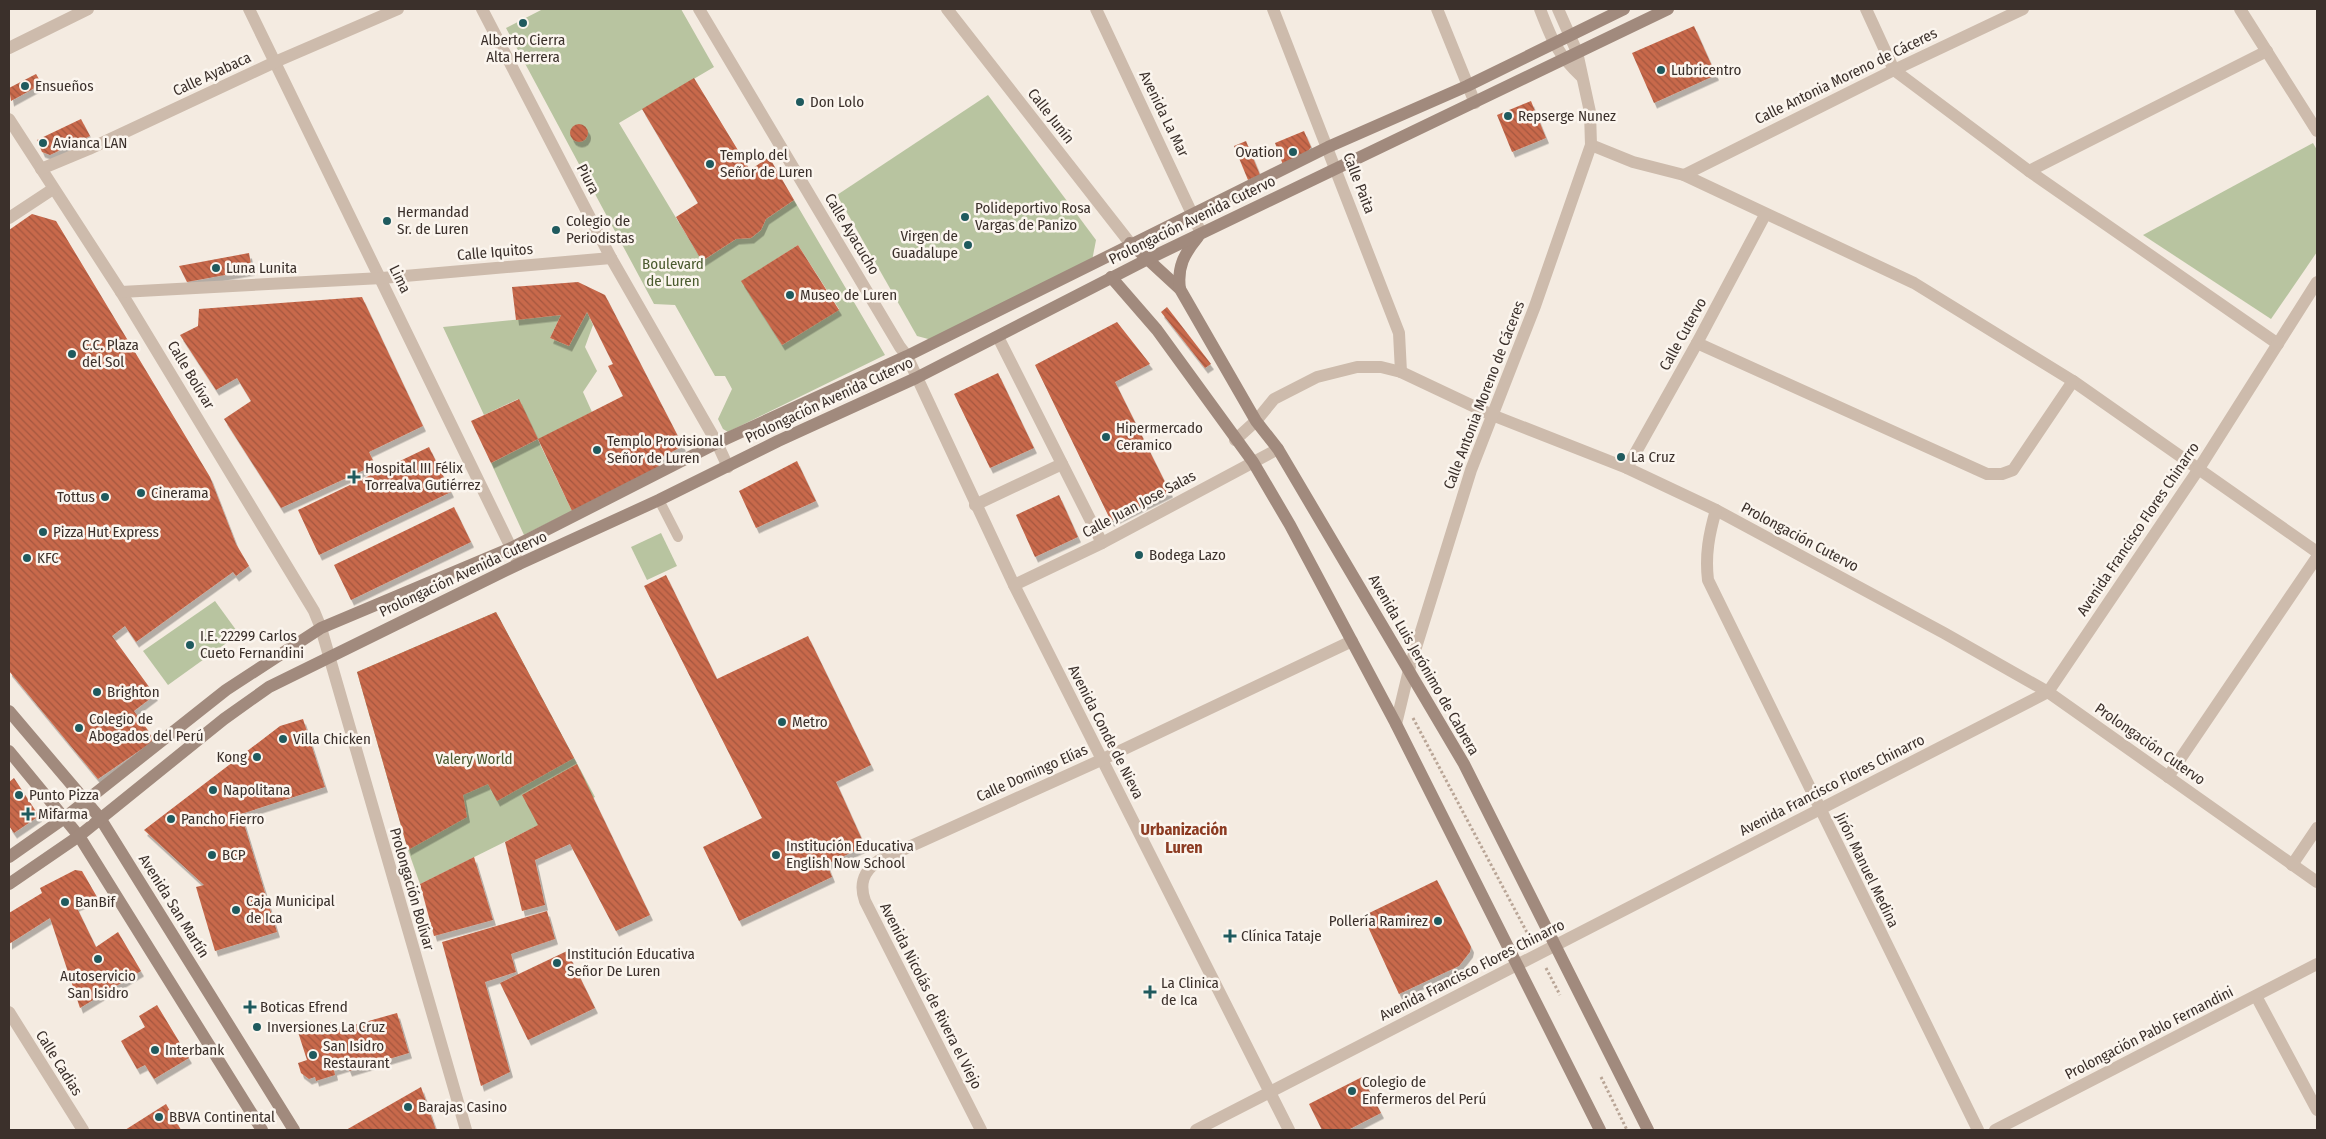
<svg xmlns="http://www.w3.org/2000/svg" width="2326" height="1139" viewBox="0 0 2326 1139" font-family="'Fira Sans Condensed',sans-serif">
  <style>
    .green { fill: #b8c4a0; fill-rule: evenodd }
    .building { fill: url(#building-back-hatch); filter: url(#shadow) }
    .lines { fill: none; stroke-linecap: round; stroke-linejoin: round }
    .path { stroke: #b9a596; stroke-width: 3; stroke-dasharray: 2.5 2.5; stroke-linecap: butt }
    .lane { stroke: #cdbbac; stroke-width: 10 }
    .street { stroke: #cdbbac; stroke-width: 12 }
    .secondary { stroke: #a18a7d; stroke-width: 12 }
    .poi-dot { fill: #1f5a5e; stroke: #fbf5ee; stroke-width: 2 }
    .labels { text-anchor: middle; dominant-baseline: central; stroke-width: 5; stroke-linejoin: round; paint-order: stroke }
    .poi-label { font-size: 15px; fill: #3b302b; stroke: #fbf5ee; text-anchor: start }
    .street-label { font-size: 15px; fill: #3b302b; stroke: #fbf5ee }
    .park-label { font-size: 15px; fill: #4a5a2e; stroke: #fbf5ee }
    .neighbourhood-label { font-size: 16px; font-weight: bold; fill: #8c3b22; stroke: #fbf5ee }
  </style>
  <defs>
    <pattern id="building-back-hatch" width="6" height="6" patternUnits="userSpaceOnUse" patternTransform="scale(1.25)"><rect width="6" height="6" fill="#c8694b"/><path d="M-1 5l2 2M0 0l6 6M5-1l2 2" fill="none" stroke="#a4573f"/></pattern>
    <filter id="shadow"><feDropShadow dx="3" dy="5.5" stdDeviation="0" flood-color="#0004"/></filter>
  </defs>
  <rect width="100%" height="100%" fill="#f4ebe1"/>
  <g class="green">
    <path d="M 543,9 L 681,9 L 714,67 L 619,123 L 702,261 L 736,239 L 751,238 L 761,230 L 766,219 L 794,200 L 885,355 L 728,432 L 723,429 L 718,419 L 732,389 L 725,376 L 715,376 L 675,305 L 654,304 L 506,28 ZM 798,245 L 839,309 L 782,345 L 742,281 Z"/>
    <path d="M 988,95 L 1096,240 L 1092,261 L 932,340 L 917,336 L 837,195 Z"/>
    <path d="M 2313,143 L 2317,150 L 2317,252 L 2271,319 L 2143,235 Z"/>
    <path d="M 587,312 L 593,325 L 585,347 L 597,371 L 583,392 L 592,412 L 538,440 L 572,511 L 524,535 L 491,463 L 538,439 L 518,399 L 484,415 L 443,327 L 561,315 L 550,338 L 569,346 Z"/>
    <path d="M 661,533 L 677,566 L 647,580 L 631,547 Z"/>
    <path d="M 215,601 L 239,634 L 168,685 L 143,651 Z"/>
    <path d="M 496,612 L 595,797 L 420,884 L 408,850 L 357,672 Z"/>
  </g>
  <g class="building">
    <path d="M 1694,26 L 1716,75 L 1654,103 L 1632,53 Z"/>
    <path d="M 36,74 L 42,84 L 11,101 L 9,88 Z"/>
    <path d="M 694,78 L 750,170 L 769,157 L 794,200 L 766,219 L 761,230 L 751,238 L 736,239 L 702,261 L 676,217 L 698,203 L 642,109 Z"/>
    <path d="M 1531,101 L 1546,138 L 1512,152 L 1497,115 Z"/>
    <path d="M 81,119 L 90,136 L 50,155 L 42,152 L 37,140 Z"/>
    <circle cx="579" cy="133" r="9"/>
    <path d="M 1304,131 L 1311,147 L 1304,157 L 1283,165 L 1275,143 Z"/>
    <path d="M 1246,141 L 1260,175 L 1248,180 L 1234,146 Z"/>
    <path d="M 32,214 L 56,221 L 210,477 L 236,544 L 249,566 L 236,576 L 233,572 L 136,642 L 125,626 L 112,636 L 155,695 L 134,711 L 155,740 L 98,779 L 9,671 L 9,230 Z"/>
    <path d="M 798,245 L 839,310 L 782,345 L 741,281 Z"/>
    <path d="M 249,253 L 252,270 L 187,282 L 179,266 Z"/>
    <path d="M 578,282 L 605,295 L 683,446 L 656,460 L 660,468 L 572,511 L 538,439 L 623,396 L 608,366 L 613,364 L 587,312 L 569,346 L 550,338 L 561,315 L 516,320 L 512,287 Z"/>
    <path d="M 362,297 L 423,426 L 369,452 L 375,465 L 281,508 L 224,419 L 251,401 L 237,378 L 216,390 L 180,335 L 198,326 L 199,309 Z"/>
    <path d="M 1167,307 L 1211,364 L 1205,368 L 1161,312 Z"/>
    <path d="M 1117,322 L 1150,364 L 1115,382 L 1170,492 L 1111,521 L 1035,365 Z"/>
    <path d="M 998,373 L 1034,448 L 990,468 L 954,394 Z"/>
    <path d="M 519,399 L 538,439 L 491,463 L 471,421 Z"/>
    <path d="M 429,447 L 451,492 L 319,555 L 298,510 Z"/>
    <path d="M 797,461 L 816,501 L 756,528 L 739,491 Z"/>
    <path d="M 1059,495 L 1078,537 L 1035,557 L 1016,515 Z"/>
    <path d="M 454,507 L 471,542 L 351,600 L 334,565 Z"/>
    <path d="M 666,575 L 717,679 L 808,636 L 871,765 L 836,782 L 865,846 L 827,864 L 832,877 L 739,921 L 703,847 L 762,818 L 644,586 Z"/>
    <path d="M 496,612 L 574,758 L 497,801 L 488,784 L 463,795 L 467,817 L 408,850 L 357,672 Z"/>
    <path d="M 303,719 L 325,787 L 241,814 L 277,932 L 215,951 L 196,887 L 204,885 L 144,830 L 280,726 Z"/>
    <path d="M 577,764 L 650,915 L 616,931 L 570,844 L 535,860 L 545,905 L 522,911 L 505,842 L 538,825 L 522,795 Z"/>
    <path d="M 14,778 L 39,816 L 14,833 L 9,826 L 9,782 Z"/>
    <path d="M 474,857 L 493,920 L 434,936 L 420,884 Z"/>
    <path d="M 75,870 L 82,871 L 97,897 L 76,906 L 96,947 L 118,932 L 141,971 L 80,1008 L 50,918 L 9,944 L 9,913 L 42,893 L 40,888 Z"/>
    <path d="M 1437,880 L 1471,947 L 1470,952 L 1459,966 L 1399,994 L 1363,916 Z"/>
    <path d="M 547,911 L 555,939 L 511,954 L 516,972 L 485,982 L 510,1072 L 481,1086 L 442,942 Z"/>
    <path d="M 567,951 L 595,1008 L 528,1040 L 500,983 Z"/>
    <path d="M 157,1005 L 189,1058 L 154,1079 L 145,1065 L 137,1069 L 121,1041 L 145,1027 L 139,1016 Z"/>
    <path d="M 397,1013 L 409,1053 L 349,1071 L 347,1066 L 334,1070 L 335,1075 L 316,1081 L 315,1077 L 309,1079 L 301,1073 L 298,1063 L 307,1060 L 298,1032 L 331,1022 L 333,1031 Z"/>
    <path d="M 1362,1077 L 1381,1113 L 1348,1130 L 1322,1130 L 1309,1104 Z"/>
    <path d="M 421,1087 L 436,1130 L 346,1130 Z"/>
    <path d="M 166,1104 L 181,1130 L 125,1130 Z"/>
  </g>
  <g class="lines">
    <g class="path">
      <path d="M 1413,718 L 1531,940"/>
      <path d="M 1546,968 L 1560,995"/>
      <path d="M 1601,1077 L 1627,1130"/>
    </g>
    <path class="lane" d="M 659,500 L 678,537"/>
    <g class="street">
      <path d="M 249,9 L 519,564"/>
      <path d="M 482,9 L 611,258 L 717,443 L 728,467"/>
      <path d="M 699,9 L 900,347 L 907,356 L 1014,585 L 1289,1130"/>
      <path d="M 947,9 L 1130,243"/>
      <path d="M 1096,9 L 1201,233"/>
      <path d="M 1273,9 L 1399,333 L 1401,372"/>
      <path d="M 1437,9 L 1475,103"/>
      <path d="M 1540,9 C 1552,40 1557,54 1582,77"/>
      <path d="M 1866,9 L 1894,70 L 2029,171 L 2278,344"/>
      <path d="M 2240,9 L 2317,131"/>
      <path d="M 9,48 L 88,9"/>
      <path d="M 9,119 L 121,292 L 314,611 L 321,628 L 466,1130"/>
      <path d="M 1591,145 L 1633,162 L 1684,175 L 1914,283 L 2073,381 L 2317,552"/>
      <path d="M 41,169 L 89,149 L 275,62 L 398,9"/>
      <path d="M 2029,171 L 2267,51"/>
      <path d="M 1684,175 L 1894,70 L 2023,9"/>
      <path d="M 9,218 L 53,189"/>
      <path d="M 121,292 L 382,278 L 611,258"/>
      <path d="M 998,337 L 1102,543"/>
      <path d="M 1697,343 L 1987,474 L 2002,474 L 2013,470 L 2073,381"/>
      <path d="M 1235,440 L 1256,421 L 1274,399 L 1317,377 L 1357,367 L 1381,367 L 1401,372 L 1492,415 L 1627,468 L 1716,510 L 1944,633 L 2048,692 L 2317,882"/>
      <path d="M 1627,468 L 1697,343 L 1765,215"/>
      <path d="M 975,505 L 1062,464"/>
      <path d="M 1716,510 C 1709,534 1705,555 1708,580 L 1978,1130"/>
      <path d="M 1014,585 L 1102,543 L 1278,449"/>
      <path d="M 1396,724 L 1409,670 L 1471,470 L 1535,306 L 1591,145 L 1590,112 L 1577,52 L 1558,9"/>
      <path d="M 2168,777 L 2317,557"/>
      <path d="M 2292,865 L 2317,828"/>
      <path d="M 2256,996 L 2317,1110"/>
      <path d="M 9,1012 L 83,1130"/>
      <path d="M 981,1130 L 865,901 C 859,884 863,872 878,861 L 1101,760 L 1352,641"/>
      <path d="M 1196,1130 L 2048,692 L 2198,470 L 2317,282"/>
      <path d="M 1995,1130 L 2317,964"/>
    </g>
    <g class="secondary">
      <path d="M 1130,243 L 1180,289 L 1256,421 L 1278,449 L 1464,764 L 1648,1130"/>
      <path d="M 1111,277 L 1157,330 L 1253,462 L 1290,525 L 1396,724 L 1600,1130"/>
      <path d="M 1180,289 C 1177,267 1184,254 1198,237"/>
      <path d="M 9,711 L 100,818 L 294,1130"/>
      <path d="M 9,751 L 79,836 L 262,1130"/>
      <path d="M 9,857 L 63,819 L 226,690 L 321,628 L 511,548 L 717,443 L 907,356 L 1328,147 L 1467,86 L 1624,9"/>
      <path d="M 9,884 L 79,836 L 224,719 L 269,687 L 519,564 L 659,500 L 778,441 L 916,378 L 1146,260 L 1668,9"/>
    </g>
  </g>
  <g class="poi-dot">
    <circle cx="523" cy="23" r="5"/>
    <circle cx="1661" cy="70" r="5"/>
    <circle cx="25" cy="86" r="5"/>
    <circle cx="800" cy="102" r="5"/>
    <circle cx="1508" cy="116" r="5"/>
    <circle cx="43" cy="143" r="5"/>
    <circle cx="1293" cy="152" r="5"/>
    <circle cx="710" cy="164" r="5"/>
    <circle cx="965" cy="217" r="5"/>
    <circle cx="387" cy="221" r="5"/>
    <circle cx="556" cy="230" r="5"/>
    <circle cx="968" cy="245" r="5"/>
    <circle cx="216" cy="268" r="5"/>
    <circle cx="790" cy="295" r="5"/>
    <circle cx="72" cy="354" r="5"/>
    <circle cx="1106" cy="437" r="5"/>
    <circle cx="597" cy="450" r="5"/>
    <circle cx="1621" cy="457" r="5"/>
    <path d="M351.5 469.5h5v5h5v5h-5v5h-5v-5h-5v-5h5z"/>
    <circle cx="141" cy="493" r="5"/>
    <circle cx="105" cy="497" r="5"/>
    <circle cx="43" cy="532" r="5"/>
    <circle cx="1139" cy="555" r="5"/>
    <circle cx="27" cy="558" r="5"/>
    <circle cx="190" cy="645" r="5"/>
    <circle cx="97" cy="692" r="5"/>
    <circle cx="782" cy="722" r="5"/>
    <circle cx="79" cy="728" r="5"/>
    <circle cx="283" cy="739" r="5"/>
    <circle cx="257" cy="757" r="5"/>
    <circle cx="213" cy="790" r="5"/>
    <circle cx="19" cy="795" r="5"/>
    <path d="M25.5 806.5h5v5h5v5h-5v5h-5v-5h-5v-5h5z"/>
    <circle cx="171" cy="819" r="5"/>
    <circle cx="212" cy="855" r="5"/>
    <circle cx="776" cy="855" r="5"/>
    <circle cx="65" cy="902" r="5"/>
    <circle cx="236" cy="910" r="5"/>
    <circle cx="1438" cy="921" r="5"/>
    <path d="M1227.5 928.5h5v5h5v5h-5v5h-5v-5h-5v-5h5z"/>
    <circle cx="98" cy="959" r="5"/>
    <circle cx="557" cy="963" r="5"/>
    <path d="M1147.5 984.5h5v5h5v5h-5v5h-5v-5h-5v-5h5z"/>
    <path d="M247.5 999.5h5v5h5v5h-5v5h-5v-5h-5v-5h5z"/>
    <circle cx="257" cy="1027" r="5"/>
    <circle cx="155" cy="1050" r="5"/>
    <circle cx="313" cy="1055" r="5"/>
    <circle cx="1352" cy="1091" r="5"/>
    <circle cx="408" cy="1107" r="5"/>
    <circle cx="159" cy="1117" r="5"/>
  </g>
  <g class="labels">
    <g class="poi-label">
      <text x="523" y="40" text-anchor="middle">Alberto Cierra<tspan x="523" dy="17">Alta Herrera</tspan></text>
      <text x="1671" y="70">Lubricentro</text>
      <text x="35" y="86">Ensueños</text>
      <text x="810" y="102">Don Lolo</text>
      <text x="1518" y="116">Repserge Nunez</text>
      <text x="53" y="143">Avianca LAN</text>
      <text x="1283" y="152" text-anchor="end">Ovation</text>
      <text x="720" y="155">Templo del<tspan x="720" dy="17">Señor de Luren</tspan></text>
      <text x="975" y="208">Polideportivo Rosa<tspan x="975" dy="17">Vargas de Panizo</tspan></text>
      <text x="397" y="212">Hermandad<tspan x="397" dy="17">Sr. de Luren</tspan></text>
      <text x="566" y="221">Colegio de<tspan x="566" dy="17">Periodistas</tspan></text>
      <text x="958" y="236" text-anchor="end">Virgen de<tspan x="958" dy="17">Guadalupe</tspan></text>
      <text x="226" y="268">Luna Lunita</text>
      <text x="800" y="295">Museo de Luren</text>
      <text x="82" y="345">C.C. Plaza<tspan x="82" dy="17">del Sol</tspan></text>
      <text x="1116" y="428">Hipermercado<tspan x="1116" dy="17">Ceramico</tspan></text>
      <text x="607" y="441">Templo Provisional<tspan x="607" dy="17">Señor de Luren</tspan></text>
      <text x="1631" y="457">La Cruz</text>
      <text x="365" y="468">Hospital III Félix<tspan x="365" dy="17">Torrealva Gutiérrez</tspan></text>
      <text x="151" y="493">Cinerama</text>
      <text x="95" y="497" text-anchor="end">Tottus</text>
      <text x="53" y="532">Pizza Hut Express</text>
      <text x="1149" y="555">Bodega Lazo</text>
      <text x="37" y="558">KFC</text>
      <text x="200" y="636">I.E. 22299 Carlos<tspan x="200" dy="17">Cueto Fernandini</tspan></text>
      <text x="107" y="692">Brighton</text>
      <text x="89" y="719">Colegio de<tspan x="89" dy="17">Abogados del Perú</tspan></text>
      <text x="792" y="722">Metro</text>
      <text x="293" y="739">Villa Chicken</text>
      <text x="247" y="757" text-anchor="end">Kong</text>
      <text x="223" y="790">Napolitana</text>
      <text x="29" y="795">Punto Pizza</text>
      <text x="38" y="814">Mifarma</text>
      <text x="181" y="819">Pancho Fierro</text>
      <text x="786" y="846">Institución Educativa<tspan x="786" dy="17">English Now School</tspan></text>
      <text x="222" y="855">BCP</text>
      <text x="246" y="901">Caja Municipal<tspan x="246" dy="17">de Ica</tspan></text>
      <text x="75" y="902">BanBif</text>
      <text x="1428" y="921" text-anchor="end">Pollería Ramirez</text>
      <text x="1241" y="936">Clínica Tataje</text>
      <text x="567" y="954">Institución Educativa<tspan x="567" dy="17">Señor De Luren</tspan></text>
      <text x="98" y="976" text-anchor="middle">Autoservicio<tspan x="98" dy="17">San Isidro</tspan></text>
      <text x="1161" y="983">La Clinica<tspan x="1161" dy="17">de Ica</tspan></text>
      <text x="260" y="1007">Boticas Efrend</text>
      <text x="267" y="1027">Inversiones La Cruz</text>
      <text x="323" y="1046">San Isidro<tspan x="323" dy="17">Restaurant</tspan></text>
      <text x="165" y="1050">Interbank</text>
      <text x="1362" y="1082">Colegio de<tspan x="1362" dy="17">Enfermeros del Perú</tspan></text>
      <text x="418" y="1107">Barajas Casino</text>
      <text x="169" y="1117">BBVA Continental</text>
    </g>
    <g class="street-label">
      <text transform="translate(212 74) rotate(-25)">Calle Ayabaca</text>
      <text transform="translate(1846 76) rotate(-26)">Calle Antonia Moreno de Cáceres</text>
      <text transform="translate(1164 114) rotate(64)">Avenida La Mar</text>
      <text transform="translate(1051 116) rotate(52)">Calle Junín</text>
      <text transform="translate(588 179) rotate(63)">Piura</text>
      <text transform="translate(1359 183) rotate(69)">Calle Paita</text>
      <text transform="translate(1192 220) rotate(-26)">Prolongación Avenida Cutervo</text>
      <text transform="translate(852 234) rotate(59)">Calle Ayacucho</text>
      <text transform="translate(495 252) rotate(-5)">Calle Iquitos</text>
      <text transform="translate(400 279) rotate(64)">Lima</text>
      <text transform="translate(1683 334) rotate(-61)">Calle Cutervo</text>
      <text transform="translate(191 375) rotate(59)">Calle Bolívar</text>
      <text transform="translate(1484 395) rotate(-69)">Calle Antonia Moreno de Cáceres</text>
      <text transform="translate(829 400) rotate(-25)">Prolongación Avenida Cutervo</text>
      <text transform="translate(1139 504) rotate(-28)">Calle Juan Jose Salas</text>
      <text transform="translate(2138 529) rotate(-56)">Avenida Francisco Flores Chinarro</text>
      <text transform="translate(1800 537) rotate(28)">Prolongación Cutervo</text>
      <text transform="translate(463 574) rotate(-25)">Prolongación Avenida Cutervo</text>
      <text transform="translate(1424 665) rotate(60)">Avenida Luis Jerónimo de Cabrera</text>
      <text transform="translate(1106 732) rotate(63)">Avenida Conde de Nieva</text>
      <text transform="translate(2150 744) rotate(35)">Prolongación Cutervo</text>
      <text transform="translate(1032 773) rotate(-24)">Calle Domingo Elías</text>
      <text transform="translate(1832 785) rotate(-27)">Avenida Francisco Flores Chinarro</text>
      <text transform="translate(1867 870) rotate(64)">Jirón Manuel Medina</text>
      <text transform="translate(412 889) rotate(74)">Prolongación Bolívar</text>
      <text transform="translate(174 906) rotate(58)">Avenida San Martín</text>
      <text transform="translate(1472 970) rotate(-27)">Avenida Francisco Flores Chinarro</text>
      <text transform="translate(931 996) rotate(63)">Avenida Nicolás de Rivera el Viejo</text>
      <text transform="translate(2149 1033) rotate(-27)">Prolongación Pablo Fernandini</text>
      <text transform="translate(59 1063) rotate(58)">Calle Cadias</text>
    </g>
    <g class="park-label">
      <text x="673" y="264">Boulevard<tspan x="673" dy="17">de Luren</tspan></text>
      <text x="474" y="759">Valery World</text>
    </g>
    <g class="neighbourhood-label">
      <text x="1184" y="829">Urbanización<tspan x="1184" dy="18">Luren</tspan></text>
    </g>
  </g>
  <rect width="2326" height="1139" fill="none" stroke="#3b302b" stroke-width="20"/>
</svg>
